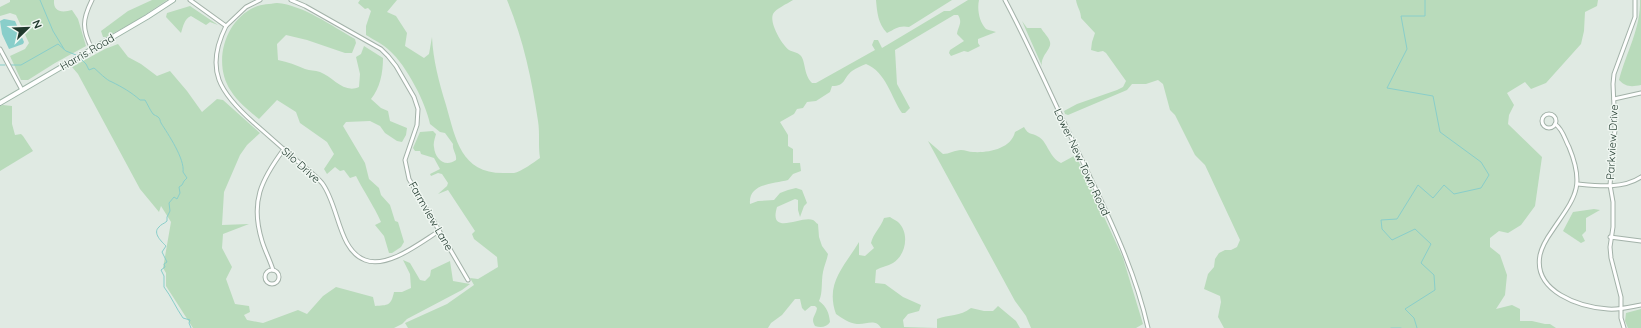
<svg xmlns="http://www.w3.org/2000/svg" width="1641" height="328" viewBox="0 0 1641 328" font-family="Quicksand,sans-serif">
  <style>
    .green { fill: #b9dbbb }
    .water { fill: #89ceca }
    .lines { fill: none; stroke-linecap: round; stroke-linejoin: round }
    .stream { stroke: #89ceca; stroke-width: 1 }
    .street-casing { stroke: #a3b2a9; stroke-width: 5 }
    .secondary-casing { stroke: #9fb6a9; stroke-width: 6 }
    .street { stroke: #fff; stroke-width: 3 }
    .secondary { stroke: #fff; stroke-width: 4 }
    .labels { text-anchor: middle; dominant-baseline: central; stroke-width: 3; stroke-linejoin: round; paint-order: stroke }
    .street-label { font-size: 11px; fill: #213a2e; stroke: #f0f7f2 }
  </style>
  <rect width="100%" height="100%" fill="#e0eae3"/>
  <g class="green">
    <path d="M 10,0 L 54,0 C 53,12 62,13 72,10 L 78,19 L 86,46 L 55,63 L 28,80 L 21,80 L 10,56 L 25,49 L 29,43 L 16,15 L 10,13 L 0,16 L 0,7 L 10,2 Z"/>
    <path d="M 152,0 L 167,0 L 136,21 L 106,37 L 103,37 L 101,31 L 128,11 Z"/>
    <path d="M 360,0 L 397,0 L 387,12 L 396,16 L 407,33 L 405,46 L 424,58 L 429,54 L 432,37 C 433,60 439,82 446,105 C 456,140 461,174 505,173 C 508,173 511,173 514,173 C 521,172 534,162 540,158 C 538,146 540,133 538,121 C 532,80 523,38 507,0 L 793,0 C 787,4 775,9 773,14 C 769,23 782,45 789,50 C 793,52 797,52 800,55 C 806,60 803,74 812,83 L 816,83 L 875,50 L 872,45 L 874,40 L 878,40 L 882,48 L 944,11 L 950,11 L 968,0 L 979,0 C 977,9 979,22 986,29 C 988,30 993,31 996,32 L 978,39 L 978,43 L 980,46 L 968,52 L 964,51 L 951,56 L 949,53 L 950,50 L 964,41 L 957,34 C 958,26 963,23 958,15 L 954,15 L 895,50 L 897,84 L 910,108 L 905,113 L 902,113 C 891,97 886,72 866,64 C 861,66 856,68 852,71 C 843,78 846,86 832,86 L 830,92 L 816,101 L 807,102 L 803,108 L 797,109 L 794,114 L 780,122 L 788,135 L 788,146 L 793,149 L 793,163 L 800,163 L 801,171 L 793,174 L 788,180 C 774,184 748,183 750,204 L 758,201 L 774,200 L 780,193 L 788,190 L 796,188 L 802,190 L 807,203 L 804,206 L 800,217 L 798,210 L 798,200 L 795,199 L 777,207 C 768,237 802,215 813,220 C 814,220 817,224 818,224 L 819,237 L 822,246 L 828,254 C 827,260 824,266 823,272 C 821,282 823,293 819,301 C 827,307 829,313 830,322 C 827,327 821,328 815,326 C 810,318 816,316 817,308 L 815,306 L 811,306 L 805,311 L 802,308 L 800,299 L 795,299 L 782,315 L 771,323 L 768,328 L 408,328 L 405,323 L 447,304 L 474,285 L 470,278 L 478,279 L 498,267 L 497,257 L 474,239 L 472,234 L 475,231 L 448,190 L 438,194 L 447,186 L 448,183 L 442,174 L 438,173 L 431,176 L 430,174 L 440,169 L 434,158 L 421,154 L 420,151 L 415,151 L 413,148 L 420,132 L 433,131 L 436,134 C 435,138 433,143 434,147 C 435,159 445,168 456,160 C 457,154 452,150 453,144 L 445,133 L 440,132 L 430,124 C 426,103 406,65 390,51 C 383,44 374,40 366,35 L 366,26 L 371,11 L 368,8 L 365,9 L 358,3 Z"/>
    <path d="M 876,0 L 952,0 L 909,27 C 899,25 895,29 887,33 C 878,24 877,12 876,0 Z"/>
    <path d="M 1076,0 L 1598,0 L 1597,6 L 1585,12 L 1584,31 L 1581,44 L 1546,83 L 1531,89 L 1525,82 L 1507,93 L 1514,105 L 1509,115 L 1508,124 L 1542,157 L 1535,206 L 1521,225 L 1508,233 L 1499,231 L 1490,238 L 1490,247 L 1500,255 L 1507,275 L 1505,295 L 1496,309 L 1512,305 L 1520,309 L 1520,321 L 1532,321 L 1545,324 L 1550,324 L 1556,328 L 1224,328 L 1218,317 L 1221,302 L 1220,296 L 1204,289 L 1208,274 L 1214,267 L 1215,259 L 1219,253 L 1225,250 L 1231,250 L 1237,247 L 1240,240 L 1205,165 L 1195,155 L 1175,115 L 1170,110 L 1163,84 L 1158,80 L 1146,84 L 1132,84 L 1127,90 L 1068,115 L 1065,114 L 1064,111 L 1077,104 L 1117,90 L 1123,87 L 1126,81 L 1106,53 L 1103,51 L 1098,52 L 1091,50 L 1092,42 L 1095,33 L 1081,18 C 1081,11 1077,7 1076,0 Z"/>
    <path d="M 1640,0 L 1641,0 L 1641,85 C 1631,87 1626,87 1619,80 C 1626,53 1641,28 1640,0 Z"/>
    <path d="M 277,3 C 303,5 332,26 355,39 L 356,43 L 352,53 L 345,53 L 307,40 L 286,35 L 277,44 L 278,60 C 288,62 296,65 305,69 C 310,71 315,70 320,72 C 333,77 344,94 359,87 L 360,74 L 356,57 L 361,54 L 364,46 L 383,58 C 383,73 380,88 371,99 L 381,108 L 388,111 L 390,121 L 407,128 L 406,135 L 402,142 L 397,141 L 385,133 L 380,126 L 370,121 L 346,122 L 343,126 L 365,163 L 369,179 L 379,188 L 381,195 L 390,205 L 395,221 L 398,222 L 404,242 L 401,247 L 392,253 L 389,253 L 384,236 L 375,225 L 381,222 C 374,206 364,192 356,176 L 350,178 L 344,170 L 340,171 L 335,167 L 327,174 L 324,169 L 334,154 L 327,142 L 300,123 L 296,112 L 277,100 L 259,119 C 249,111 238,102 231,91 C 212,63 225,20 255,7 C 262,4 270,4 277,3 Z"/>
    <path d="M 190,6 L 218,25 L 210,22 L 206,25 L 191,16 C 184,19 183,27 181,33 L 166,17 L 167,13 Z"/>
    <path d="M 1022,21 L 1027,28 L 1041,28 C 1043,32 1049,37 1050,42 C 1052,49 1040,56 1042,66 Z"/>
    <path d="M 118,44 L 128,57 L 141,64 L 157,76 L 170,71 L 187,91 L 202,112 L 217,99 L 223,100 L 260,133 L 247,145 L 240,155 L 224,192 L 222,225 L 249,224 L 223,234 L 222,248 L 232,267 L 226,279 L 235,304 L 249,306 L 250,312 L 244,315 L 247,320 L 263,323 L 298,310 L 307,314 L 323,296 L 336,287 L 373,297 L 375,306 C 388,305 391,306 394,292 L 402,292 L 411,288 L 410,274 L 403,260 L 410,263 L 420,280 L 425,281 L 430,276 L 431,270 L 450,261 L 453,281 L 470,284 L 462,290 L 407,319 L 402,324 L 394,328 L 193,328 L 166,286 L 166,273 L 163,268 L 171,222 L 161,206 L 159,212 L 140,189 L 78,74 L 72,67 L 105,49 Z"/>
    <path d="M 3,105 L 12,106 L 12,124 L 15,135 L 21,134 L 23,136 L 33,151 L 0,171 L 0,106 Z"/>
    <path d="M 1024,127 C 1029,136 1031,132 1039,137 C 1048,143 1049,157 1061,163 L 1074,156 L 1077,158 L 1123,258 L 1143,324 L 1136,328 L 1031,328 L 1026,316 L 1015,301 L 928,141 L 943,154 C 949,154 955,150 961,150 C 965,150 969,152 973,152 C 988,153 1011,149 1015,132 Z"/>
    <path d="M 1594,209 L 1600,210 L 1586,218 L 1586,231 L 1582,235 L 1585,241 L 1581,243 L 1563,231 L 1573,212 Z"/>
    <path d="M 890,217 C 892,219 896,220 898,222 C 910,233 906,255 893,263 C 888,266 881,267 876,270 L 875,283 L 885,284 L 903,297 L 921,305 L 919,311 L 908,314 L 903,320 L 904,327 L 937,328 L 937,319 C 949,314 960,317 971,308 L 984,311 L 993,311 L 998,306 L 1016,321 L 1020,328 L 881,328 C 875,318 866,325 857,324 C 849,323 843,319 836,314 C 825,283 844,267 859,242 L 859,255 L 865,256 L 874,248 L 871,243 C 873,234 881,227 884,218 Z"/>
    <path d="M 1641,309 L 1641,328 L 1628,328 L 1625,321 L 1626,313 Z"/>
  </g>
  <path class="water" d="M 4,19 L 15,21 L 24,42 L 23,44 L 9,49 L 2,34 L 0,21 Z"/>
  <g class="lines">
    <g class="stream">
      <path d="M 40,0 L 53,31 L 64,49"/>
      <path d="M 81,59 L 86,64 L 89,70 L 94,68 C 99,72 106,80 112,82 C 122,87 131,92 140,100 L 145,100 C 148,105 150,110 153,114 C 154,115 157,116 158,117 C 160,118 160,121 161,123 C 168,134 185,159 183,172 L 187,178 L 184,181 L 182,185 L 179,187 L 180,193 L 177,199 L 174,197 L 169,203 L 170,211 L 167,217 L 167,221 C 164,224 161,224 159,227 C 152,233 162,242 166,246 L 162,252 L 167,262 L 164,264 L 165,267 L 161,270 L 164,276 L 164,287 C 171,296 176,308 183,318 L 190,320 L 189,323 L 191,328"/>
      <path d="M 0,65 L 5,65"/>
      <path d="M 11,65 L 21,65 L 58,44 L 66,51 L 76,55"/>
      <path d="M 1391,328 L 1401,328"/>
      <path d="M 1417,328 L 1414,318 L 1405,309 L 1435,290 L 1434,275 L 1421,263 L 1431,244 L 1415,229 L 1392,240 L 1382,229 L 1381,220 L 1397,219 L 1418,185 L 1433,198 L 1444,185 L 1454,194 L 1481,188 L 1489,175 L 1481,162 L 1440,132 L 1433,96 L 1387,88 L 1407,49 L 1401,16 L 1425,16 L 1425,0"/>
    </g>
    <defs>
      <g id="street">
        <path d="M 92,0 C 82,20 82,29 92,49"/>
        <path d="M 190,0 L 226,26 L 246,7 L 260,0"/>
        <path d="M 291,0 L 305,6 L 381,49 L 388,56 L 396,66 L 414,97 L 418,109 L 417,125 L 405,160 L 409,179 L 468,280"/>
        <path d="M 1005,0 C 1029,45 1049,91 1071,137 C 1100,199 1133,261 1148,328"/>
        <path d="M 226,26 C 204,70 220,93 254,123 C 268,135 281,147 295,159 C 304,167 314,174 322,183 C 339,205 338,250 365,260 C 387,269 420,243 439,231"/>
        <path d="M 0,49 L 22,90"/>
        <path d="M 1614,99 L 1641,93"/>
        <circle cx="1549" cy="121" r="7"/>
        <path d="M 1555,124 C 1563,129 1565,140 1569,147 C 1586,188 1574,198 1552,231 C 1547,238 1542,246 1540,255 C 1533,292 1580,307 1608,309 C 1619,310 1630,307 1641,305"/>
        <path d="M 1578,184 C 1598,186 1623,189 1641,177"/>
        <path d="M 1610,237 L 1641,241"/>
        <path d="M 273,270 C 270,260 265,251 262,241 C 250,202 261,180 284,149"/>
        <circle cx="272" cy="277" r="7"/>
        <path d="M 1624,328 L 1621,318 L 1621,297 L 1611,258 L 1610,247 L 1613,227 L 1613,202 L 1610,185 L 1615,129 L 1613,84 L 1614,74 L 1635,17 L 1635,0"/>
      </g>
      <path id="secondary" d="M 0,103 L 147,17 L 173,0"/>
    </defs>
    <use href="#street" class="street-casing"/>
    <use href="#secondary" class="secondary-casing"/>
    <use href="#street" class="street"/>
    <use href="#secondary" class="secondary"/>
  </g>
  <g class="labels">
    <g class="street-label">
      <text transform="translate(87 52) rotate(-30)">Harris Road</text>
      <text transform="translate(1612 142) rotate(-87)">Parkview Drive</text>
      <text transform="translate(1082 162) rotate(65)">Lower New Town Road</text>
      <text transform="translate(301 165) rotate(42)">Silo Drive</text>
      <text transform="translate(431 216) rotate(60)">Farmview Lane</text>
    </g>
  </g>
  <g transform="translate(28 28) rotate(67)" stroke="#f0f7f2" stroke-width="3" paint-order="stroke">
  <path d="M0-3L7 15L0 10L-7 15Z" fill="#213a2e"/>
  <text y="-6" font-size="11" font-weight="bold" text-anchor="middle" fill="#213a2e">N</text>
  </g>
</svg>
